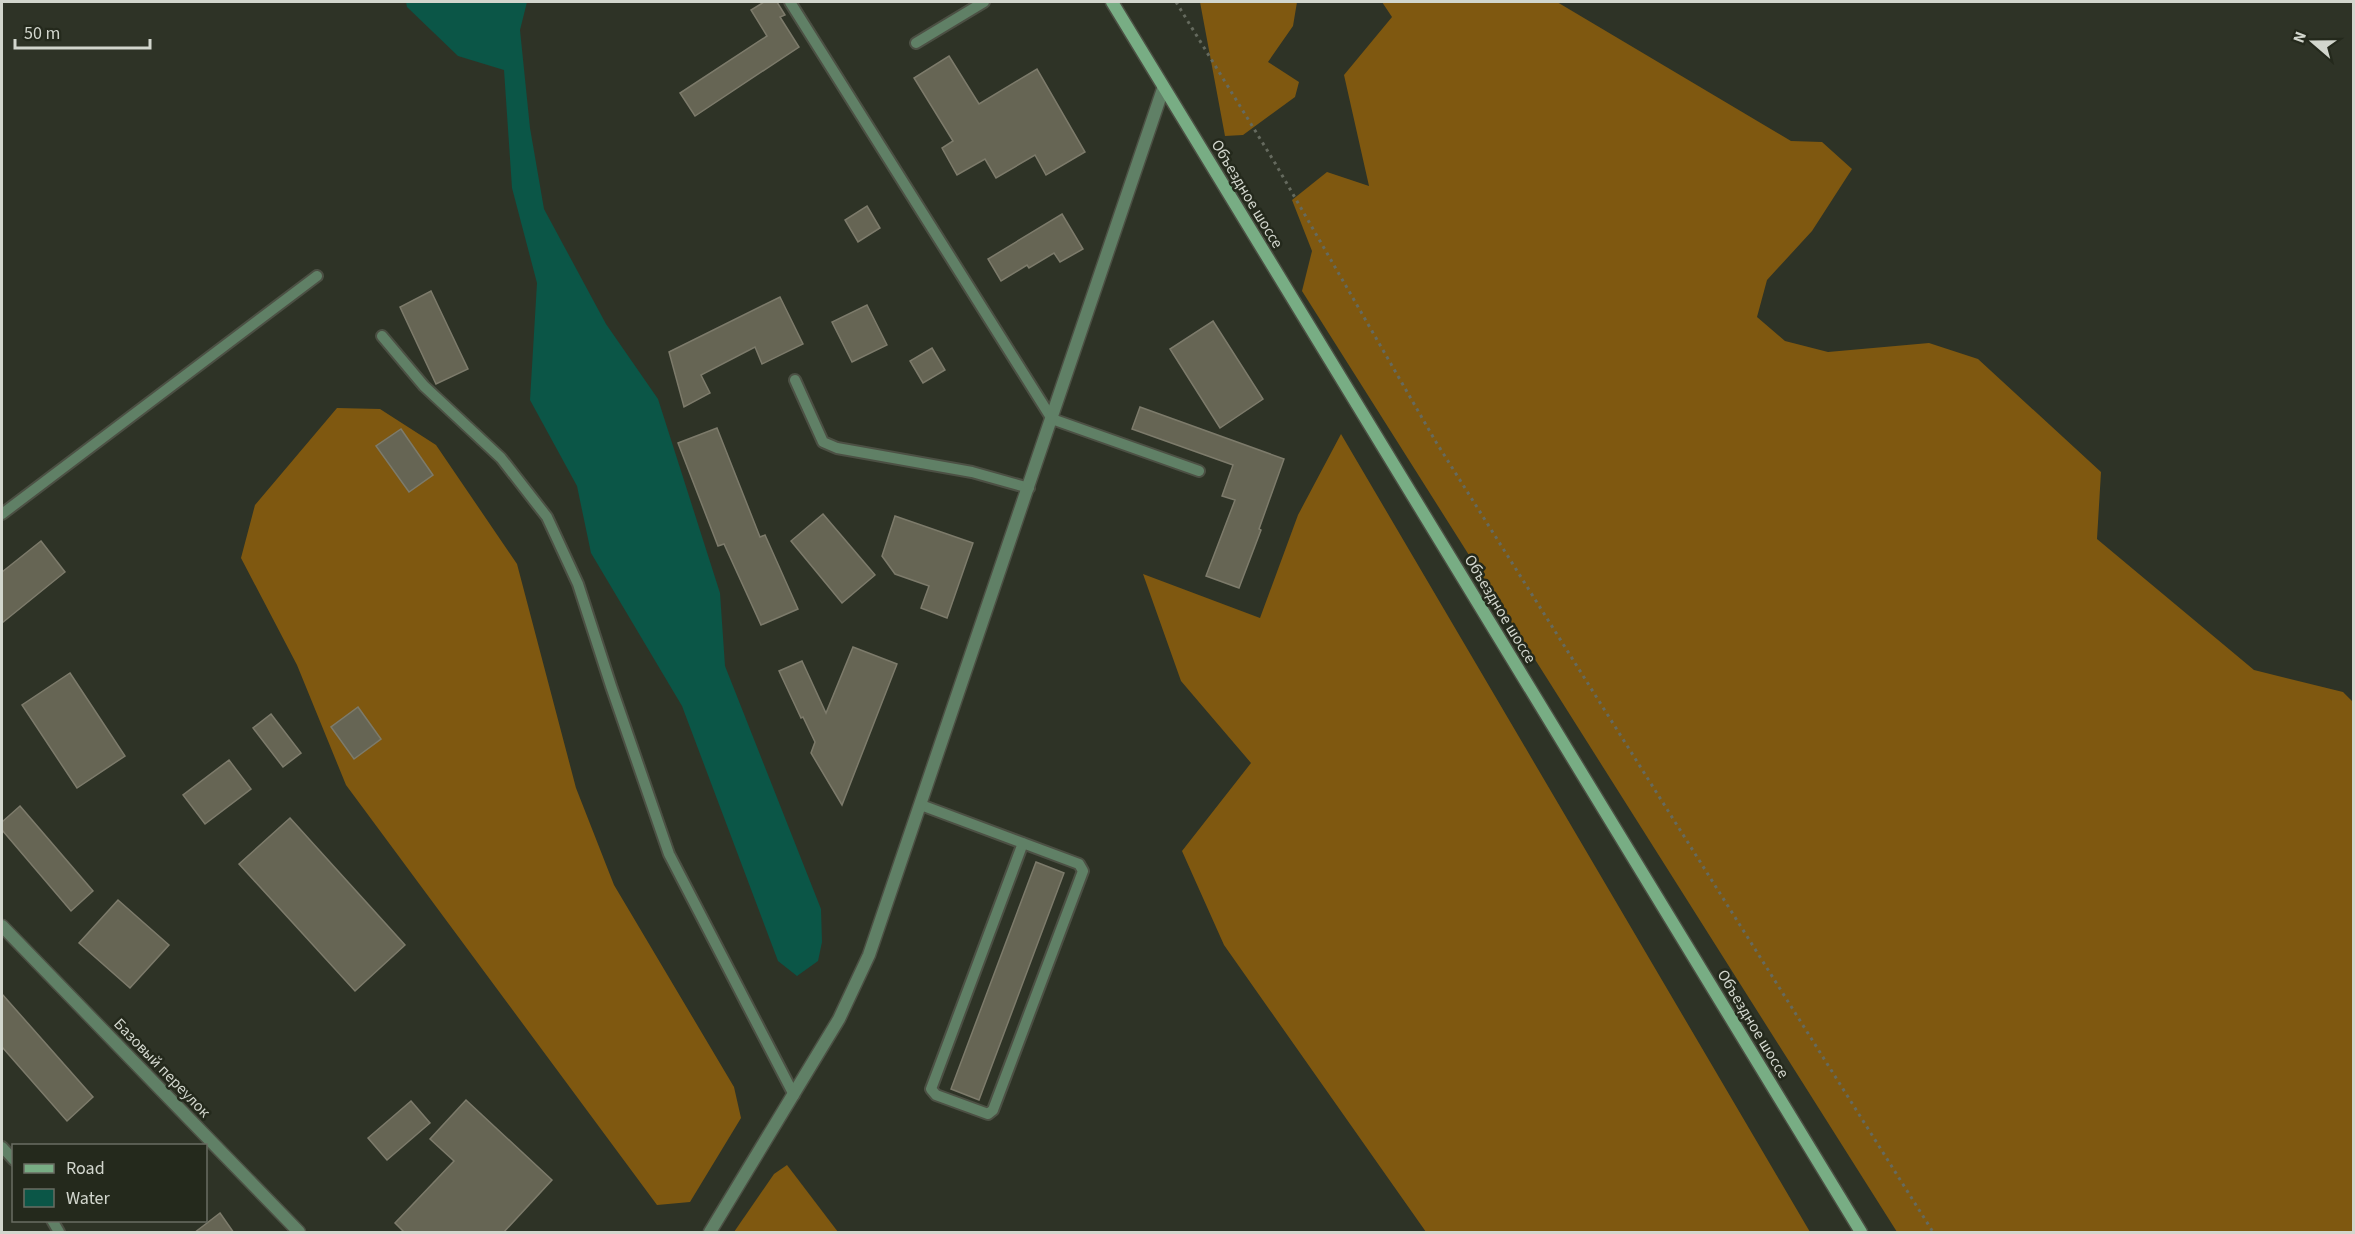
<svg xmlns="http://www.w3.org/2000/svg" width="2355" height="1234" viewBox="0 0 2355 1234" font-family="'Source Sans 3',sans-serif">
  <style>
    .forest { fill: #7f5810 }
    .water { fill: #0b5647 }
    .building { fill: #666554; stroke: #7d7b6b; stroke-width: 1.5 }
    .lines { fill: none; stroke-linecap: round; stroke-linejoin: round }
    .service-casing { stroke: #4c5044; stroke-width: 14 }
    .minor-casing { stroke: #4c5044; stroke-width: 15 }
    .secondary-casing { stroke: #4c5044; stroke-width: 15 }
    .path { stroke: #656a5e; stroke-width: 3; stroke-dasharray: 3 4.5; stroke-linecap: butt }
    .service { stroke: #608066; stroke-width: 10 }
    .minor { stroke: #608066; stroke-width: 12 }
    .secondary { stroke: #78ad84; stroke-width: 12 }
    .labels { text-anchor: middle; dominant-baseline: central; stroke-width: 5; stroke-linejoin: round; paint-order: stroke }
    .street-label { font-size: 16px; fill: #d2d6cd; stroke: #24291c }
  </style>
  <rect width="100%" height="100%" fill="#2e3326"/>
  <g class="forest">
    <path d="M 1200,2 L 1297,2 L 1293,26 L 1268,62 L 1299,82 L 1295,97 L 1243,135 L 1225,136 Z"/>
    <path d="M 1382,2 L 1557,2 L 1791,141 L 1822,142 L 1852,169 L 1812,231 L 1767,280 L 1757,317 L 1785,341 L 1828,352 L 1929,343 L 1978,359 L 2101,472 L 2097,539 L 2254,670 L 2343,692 L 2353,702 L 2353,1232 L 1897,1232 L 1302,291 L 1312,251 L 1292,200 L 1327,172 L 1369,186 L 1344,75 L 1392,17 Z"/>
    <path d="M 337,408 L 380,409 L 436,445 L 517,564 L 576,788 L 614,885 L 734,1087 L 741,1118 L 690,1202 L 657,1205 L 346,785 L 297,665 L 241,558 L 255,505 Z"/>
    <path d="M 1341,434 L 1810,1232 L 1426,1232 L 1224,945 L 1182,851 L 1251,763 L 1181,681 L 1143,574 L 1260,618 L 1298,515 Z"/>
    <path d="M 787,1165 L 838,1232 L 734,1232 L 774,1174 Z"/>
  </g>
  <path class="water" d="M 406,2 L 527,2 L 520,30 L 530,128 L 544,209 L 606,324 L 658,399 L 720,593 L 725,666 L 821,909 L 822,942 L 818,961 L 797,976 L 778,961 L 682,706 L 591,553 L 577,486 L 530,400 L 537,283 L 512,188 L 504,70 L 458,56 L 407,7 Z"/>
  <g class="building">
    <path d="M 764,2 L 777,2 L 785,15 L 780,17 L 799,47 L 695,116 L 680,93 L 767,36 L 751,10 Z"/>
    <path d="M 949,56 L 979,104 L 1037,69 L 1085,152 L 1046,175 L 1035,155 L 996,178 L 985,159 L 957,175 L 942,148 L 953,141 L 914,78 Z"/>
    <path d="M 867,206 L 880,228 L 858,242 L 845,220 Z"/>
    <path d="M 1062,214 L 1083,249 L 1060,262 L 1054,253 L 1029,268 L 1027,265 L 1001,281 L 988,259 Z"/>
    <path d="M 431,291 L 468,369 L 436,384 L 400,307 Z"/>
    <path d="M 780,297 L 803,344 L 762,364 L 755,347 L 701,375 L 710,393 L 684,407 L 669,352 Z"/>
    <path d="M 867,305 L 887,345 L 852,362 L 832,322 Z"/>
    <path d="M 1213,321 L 1263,399 L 1220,428 L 1170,349 Z"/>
    <path d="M 932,348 L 945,370 L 923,383 L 910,361 Z"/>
    <path d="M 1140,407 L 1284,459 L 1259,529 L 1261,530 L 1239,588 L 1206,576 L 1235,500 L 1222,496 L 1233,465 L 1132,429 Z"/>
    <path d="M 717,428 L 760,537 L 765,535 L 798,609 L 761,625 L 724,544 L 718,546 L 678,443 Z"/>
    <path d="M 401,429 L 433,475 L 409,492 L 376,446 Z"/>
    <path d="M 823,514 L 875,575 L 842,603 L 791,541 Z"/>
    <path d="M 895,516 L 973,543 L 947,618 L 921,608 L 929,586 L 895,574 L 882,556 Z"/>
    <path d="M 41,541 L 65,572 L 2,623 L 2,572 Z"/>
    <path d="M 853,647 L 897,664 L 842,805 L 811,753 L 815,742 L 803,717 L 801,718 L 779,671 L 802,661 L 826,713 Z"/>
    <path d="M 70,673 L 125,756 L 77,788 L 22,705 Z"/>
    <path d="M 358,707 L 381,739 L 354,759 L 331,727 Z"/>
    <path d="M 271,714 L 301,753 L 283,767 L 253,728 Z"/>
    <path d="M 229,760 L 251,789 L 205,824 L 183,795 Z"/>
    <path d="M 20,806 L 93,891 L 71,911 L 2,830 L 2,822 Z"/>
    <path d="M 290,818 L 405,945 L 355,991 L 239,864 Z"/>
    <path d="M 1036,862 L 1064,873 L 979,1100 L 951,1089 Z"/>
    <path d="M 118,900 L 169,945 L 130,988 L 79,943 Z"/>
    <path d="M 2,994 L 93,1097 L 67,1121 L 2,1047 Z"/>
    <path d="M 466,1100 L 552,1180 L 503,1233 L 405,1233 L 395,1223 L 454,1161 L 430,1139 Z"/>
    <path d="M 411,1101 L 430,1123 L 387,1160 L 368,1138 Z"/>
    <path d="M 220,1213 L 234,1233 L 194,1233 Z"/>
  </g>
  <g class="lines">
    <defs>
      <g id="service">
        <path d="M 790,2 L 1052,419 L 1199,471"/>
        <path d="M 916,43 L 984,2"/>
        <path d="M 382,336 L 424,386 L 501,458 L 547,517 L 578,584 L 611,686 L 669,854 L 794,1095"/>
        <path d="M 795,380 L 823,442 L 837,448 L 972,472 L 1029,488"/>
        <path d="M 2,514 L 317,276"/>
        <path d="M 921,805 L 1079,864 L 1083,871 L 993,1110 L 988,1114 L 936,1095 L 931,1089 L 1023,843"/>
        <path d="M 2,1147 L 14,1160"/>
        <path d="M 52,1220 L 59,1232"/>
      </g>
      <g id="minor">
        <path d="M 2,926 L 299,1232"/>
        <path d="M 710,1232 L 839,1019 L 869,955 L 1163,89"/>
      </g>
      <path id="secondary" d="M 1112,2 L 1861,1232"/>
    </defs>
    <use href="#service" class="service-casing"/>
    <use href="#minor" class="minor-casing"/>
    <use href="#secondary" class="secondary-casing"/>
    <path class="path" d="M 1176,2 L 1275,163 L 1436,442 L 1933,1232"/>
    <use href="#service" class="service"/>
    <use href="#minor" class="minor"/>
    <use href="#secondary" class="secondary"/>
  </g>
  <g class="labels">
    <g class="street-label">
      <text transform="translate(1247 194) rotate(59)">Объездное шоссе</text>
      <text transform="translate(1500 609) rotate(59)">Объездное шоссе</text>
      <text transform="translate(1753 1024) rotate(59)">Объездное шоссе</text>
      <text transform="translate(162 1068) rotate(46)">Базовый переулок</text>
    </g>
  </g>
  <rect width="2355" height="1234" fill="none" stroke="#d2d6cd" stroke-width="6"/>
  <rect x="12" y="1144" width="195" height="78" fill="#24291c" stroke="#6a6e63" stroke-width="1.5"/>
  <rect x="24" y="1164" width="30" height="9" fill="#78ad84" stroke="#6a6e63" stroke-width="1.5"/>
  <text x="66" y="1174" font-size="18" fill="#d2d6cd">Road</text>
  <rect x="24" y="1189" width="30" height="18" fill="#0b5647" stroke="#6a6e63" stroke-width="1.5"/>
  <text x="66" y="1204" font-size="18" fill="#d2d6cd">Water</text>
  <g transform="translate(2313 42) rotate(290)" stroke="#24291c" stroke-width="4.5" paint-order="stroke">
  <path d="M0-4.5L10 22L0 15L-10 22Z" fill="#d2d6cd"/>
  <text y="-9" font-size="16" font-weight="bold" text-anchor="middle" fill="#d2d6cd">N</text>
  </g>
  <path d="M15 39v9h135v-9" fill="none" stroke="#d2d6cd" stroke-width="3"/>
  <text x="24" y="39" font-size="18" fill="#d2d6cd" stroke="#24291c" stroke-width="4.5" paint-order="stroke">50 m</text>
</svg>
